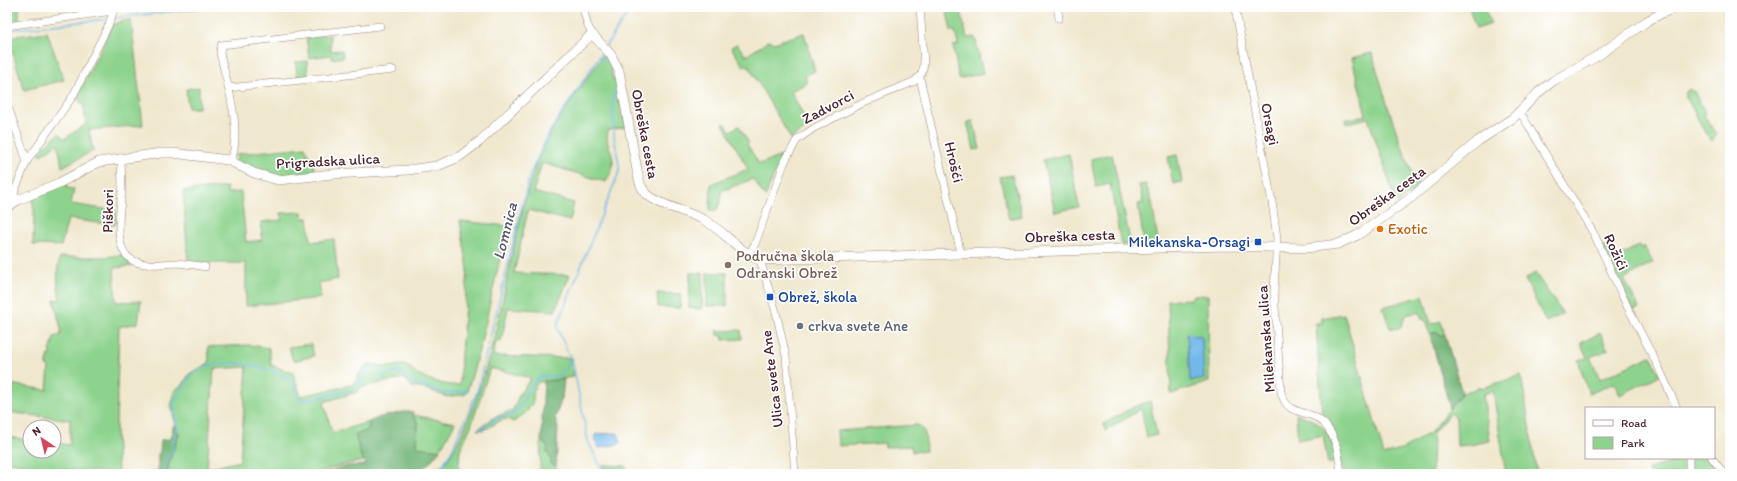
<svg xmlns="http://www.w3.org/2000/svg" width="1737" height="481" viewBox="0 0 1737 481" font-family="Itim,sans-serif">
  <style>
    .green { fill: #8dd38d; stroke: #6c795c; fill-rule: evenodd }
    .forest { fill: #72b578; stroke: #5e6a52 }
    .water { fill: #71b9e9; stroke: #5e6c8a }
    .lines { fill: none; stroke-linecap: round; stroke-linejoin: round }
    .stream { stroke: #71b9e9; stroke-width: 1.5 }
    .minor-casing { stroke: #9d847c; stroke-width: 8 }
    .major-casing { stroke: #9d847c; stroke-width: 10 }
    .minor { stroke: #fff; stroke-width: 7 }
    .major { stroke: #fff; stroke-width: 9 }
    .food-dot { fill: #e8710a; stroke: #fff; stroke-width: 1.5 }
    .transit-dot { fill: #1a4fb4; stroke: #fff; stroke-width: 1.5 }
    .education-dot { fill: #8d6e63; stroke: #fff; stroke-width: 1.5 }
    .worship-dot { fill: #6b7280; stroke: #fff; stroke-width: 1.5 }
    .labels { text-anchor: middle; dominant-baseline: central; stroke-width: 3.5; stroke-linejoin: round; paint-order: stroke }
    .street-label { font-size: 15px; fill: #4a1f2b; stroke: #fff }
    .food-label { font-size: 15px; fill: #c56008; stroke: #fff; text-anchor: start }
    .transit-label { font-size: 15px; fill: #164399; stroke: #fff; text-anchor: end }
    .education-label { font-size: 15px; fill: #785e54; stroke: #fff; text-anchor: start }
    .worship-label { font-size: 15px; fill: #5b616d; stroke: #fff; text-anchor: start }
    .water-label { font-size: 16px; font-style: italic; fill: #58556e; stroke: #fff }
  </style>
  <rect width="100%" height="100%" fill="#fff"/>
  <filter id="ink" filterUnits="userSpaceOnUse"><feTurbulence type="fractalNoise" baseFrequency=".025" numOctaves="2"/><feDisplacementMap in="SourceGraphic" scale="8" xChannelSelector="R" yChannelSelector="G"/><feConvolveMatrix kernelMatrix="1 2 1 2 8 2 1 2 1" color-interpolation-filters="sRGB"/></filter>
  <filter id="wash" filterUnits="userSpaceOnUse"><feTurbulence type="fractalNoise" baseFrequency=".012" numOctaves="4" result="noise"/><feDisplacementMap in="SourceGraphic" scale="16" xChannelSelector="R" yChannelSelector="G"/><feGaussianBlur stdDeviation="0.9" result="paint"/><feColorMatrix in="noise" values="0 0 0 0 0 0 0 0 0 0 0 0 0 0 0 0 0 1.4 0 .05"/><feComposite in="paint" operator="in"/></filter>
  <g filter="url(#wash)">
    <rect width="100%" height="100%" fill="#f0e8ce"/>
    <g class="green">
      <path d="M 7,7 L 19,7 L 19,22 L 7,23 Z"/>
      <path d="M 946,7 L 960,7 L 967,38 L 975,37 L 983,73 L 959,79 L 953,46 L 958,45 L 955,31 L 951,31 Z"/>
      <path d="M 1469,7 L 1484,7 L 1491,24 L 1476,29 Z"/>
      <path d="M 131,19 L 143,125 L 89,130 L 93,151 L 62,167 L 58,143 L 41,155 L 38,152 L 59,133 L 64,139 L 86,124 L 84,107 L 77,97 L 113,24 Z"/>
      <path d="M 47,32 L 64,80 L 24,90 L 8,37 Z"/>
      <path d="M 804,33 L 815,71 L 805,76 L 807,83 L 791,91 L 807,123 L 806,128 L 791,139 L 748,65 L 744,67 L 731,47 L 737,44 L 746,56 L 770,40 L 774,43 Z"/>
      <path d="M 330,35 L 331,51 L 342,50 L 343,57 L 332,59 L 331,55 L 309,58 L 306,37 Z"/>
      <path d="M 1372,53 C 1385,99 1399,143 1418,187 L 1397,204 L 1368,118 L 1346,124 L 1345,120 L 1366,115 L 1352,58 Z"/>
      <path d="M 604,54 L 613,65 L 611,72 L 613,79 L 616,79 L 626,127 L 609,130 C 603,140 613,151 613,161 C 614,169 609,175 606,182 L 542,163 L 533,192 L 574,203 L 570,221 L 528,210 L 514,273 L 570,275 L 555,311 L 508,308 L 501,341 L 496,341 L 493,356 L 570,358 L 573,377 L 539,382 C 531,388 535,396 532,404 C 529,411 520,418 513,422 C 501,412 492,432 477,430 L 493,418 L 513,410 L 519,395 L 531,378 L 490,368 L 471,426 L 460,450 L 458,474 L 435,474 C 453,456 462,435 471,412 C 501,336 508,254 532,176 C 545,131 578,93 604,54 Z"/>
      <path d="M 307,61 L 308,76 L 298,78 L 295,62 Z"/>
      <path d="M 199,87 L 199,108 L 188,108 L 186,89 Z"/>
      <path d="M 1690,89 L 1692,92 L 1694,91 L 1705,113 L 1703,114 L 1717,134 L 1712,141 L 1704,130 L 1684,93 Z"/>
      <path d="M 973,121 L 980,149 L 974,150 L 967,122 Z"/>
      <path d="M 725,123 L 730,131 L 739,126 L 749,143 L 747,144 L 759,164 L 782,156 L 765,197 L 753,179 L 721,191 L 721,200 L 716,212 L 710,210 L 711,184 L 748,169 L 723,124 Z"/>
      <path d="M 305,147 L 317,173 L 277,177 L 236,161 L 237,154 Z"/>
      <path d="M 1069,154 L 1079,207 L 1055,212 L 1043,160 Z"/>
      <path d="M 1112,154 L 1131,245 L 1121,245 L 1110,184 L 1096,187 L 1091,159 Z"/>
      <path d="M 1177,155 L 1182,182 L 1173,184 L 1168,157 Z"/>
      <path d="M 1012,175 L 1022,216 L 1009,219 L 1000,177 Z"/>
      <path d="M 66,182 L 67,188 L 74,189 L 71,204 L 116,211 L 115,225 L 68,219 L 61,246 L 33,245 L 34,210 L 32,199 Z"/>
      <path d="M 1146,184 L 1152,202 L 1158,242 L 1144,243 L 1138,204 L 1143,203 L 1139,185 Z"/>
      <path d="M 227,187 L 227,193 L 241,192 L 246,242 L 262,240 L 261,222 L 282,220 L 281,213 L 302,212 L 303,218 L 308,218 L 311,242 L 334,239 L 338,279 L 319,283 L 321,298 L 246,306 L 246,263 L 201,263 L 188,262 L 183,191 Z"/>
      <path d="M 460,221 L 509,226 C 492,282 485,340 466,394 L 447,397 L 426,389 L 412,387 L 404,378 L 362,387 L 357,392 L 324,402 L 332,433 L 369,422 L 369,430 L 361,457 L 364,461 L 346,464 L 314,474 L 167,474 L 169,462 L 179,435 L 171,407 L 174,391 L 184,383 L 189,374 L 209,363 L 208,347 L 249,345 L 269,348 L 271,365 L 293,373 L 301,396 L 352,385 C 357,380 360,372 364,367 C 371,360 380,368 388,367 C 394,367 400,363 406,366 C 412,368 416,374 422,376 C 434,382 447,386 460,385 L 461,353 L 468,269 ZM 247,367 L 240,461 L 207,469 L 214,369 Z"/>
      <path d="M 1606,245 L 1613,259 L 1640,245 L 1642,249 L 1644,246 L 1653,262 L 1624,279 L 1639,308 L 1633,311 L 1602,247 Z"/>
      <path d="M 124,255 L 132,266 L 114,268 L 116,302 L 141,301 L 138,323 L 119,327 L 116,429 L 118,473 L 56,469 L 7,462 L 7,437 L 30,440 L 30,451 L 54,451 L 54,443 L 70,445 L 70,420 L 7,412 L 7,394 L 10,384 L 47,390 L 49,367 L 46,366 L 54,337 L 61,335 L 61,329 L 54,300 L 60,300 C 57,286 56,271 60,257 L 104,257 Z"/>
      <path d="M 690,273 L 703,273 L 702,309 L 689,308 Z"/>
      <rect x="707" y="273" width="20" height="33"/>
      <path d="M 1535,273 L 1563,314 L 1546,322 L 1525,279 Z"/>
      <path d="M 657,293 L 681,294 L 680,308 L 658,307 Z"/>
      <path d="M 1208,295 L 1209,382 L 1171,394 L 1168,300 L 1192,299 L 1192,296 Z"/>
      <path d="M 1423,296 L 1431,324 L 1441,321 L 1445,335 L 1440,336 L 1437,332 L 1430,334 L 1424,319 L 1422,319 L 1419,312 L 1406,315 L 1400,329 L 1390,328 L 1383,307 Z"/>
      <path d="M 1344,314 L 1384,455 L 1404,449 L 1431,432 L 1462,393 L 1482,387 L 1482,388 L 1521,375 L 1537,474 L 1506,474 L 1493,391 L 1483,394 L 1490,441 L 1470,445 L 1457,446 L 1456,419 L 1451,412 L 1433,433 L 1432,474 L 1344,474 L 1330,426 L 1322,415 L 1316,323 L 1322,323 L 1322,318 Z"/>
      <path d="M 741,330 L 742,339 L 723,340 L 723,335 L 717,335 L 716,331 Z"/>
      <path d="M 1600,333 L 1608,350 L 1590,357 L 1600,379 L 1651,356 L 1660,375 L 1620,395 L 1614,383 L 1589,394 L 1578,360 L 1587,358 L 1581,343 Z"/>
      <path d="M 311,344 L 314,356 L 293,361 L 289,347 Z"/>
      <path d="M 1150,401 L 1157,435 L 1147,437 L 1141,409 L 1105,431 L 1104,424 L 1131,408 Z"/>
      <path d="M 1296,414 C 1324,422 1333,433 1335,462 L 1328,464 L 1323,435 L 1298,440 Z"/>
      <path d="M 413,415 L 455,423 L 440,450 L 417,447 L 418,423 Z"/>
      <path d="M 917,425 C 928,428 925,442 926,451 L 912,452 L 911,446 L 885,447 L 885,443 L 838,446 L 837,431 Z"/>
      <path d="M 541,441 L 548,447 L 547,452 L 550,457 L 551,464 L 556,466 L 556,474 L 540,474 Z"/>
      <path d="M 1690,458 L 1709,458 L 1718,470 L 1691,474 Z"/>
      <path d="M 1686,459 L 1688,474 L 1649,474 L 1648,469 Z"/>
      <path d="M 602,465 L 625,466 L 629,474 L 607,474 Z"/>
    </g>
    <g class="forest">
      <path d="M 1438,332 L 1440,336 L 1445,335 L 1462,393 L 1450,408 L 1430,334 Z"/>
      <path d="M 564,379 L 562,398 L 555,418 L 558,428 L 556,466 L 551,464 L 550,457 L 547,452 L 548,447 L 541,441 L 544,381 Z"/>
      <path d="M 404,412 L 413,412 L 413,415 L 418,423 L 417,447 L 440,450 L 430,462 L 416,474 L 321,474 L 347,466 L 365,465 L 366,463 L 361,457 L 355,435 L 368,430 L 369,422 L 380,417 Z"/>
      <path d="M 174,424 L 179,434 L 169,462 L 167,474 L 158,474 L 158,454 L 160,452 L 161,440 L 170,439 Z"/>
    </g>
    <g class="water">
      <path d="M 1191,333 L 1194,336 L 1200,335 L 1202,337 L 1204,379 L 1190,381 L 1187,334 Z"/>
      <path d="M 616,433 L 618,434 L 621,442 L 619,444 L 601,448 L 598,447 L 594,438 L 596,434 Z"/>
    </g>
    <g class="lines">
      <g class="stream">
        <path d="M 114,18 L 212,7"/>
        <path d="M 7,30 L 108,19"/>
        <path d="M 606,46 L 632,7"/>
        <path d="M 599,57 L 604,61"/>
        <path d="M 572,359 L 588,441 L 604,474"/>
        <path d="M 480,430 C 486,427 491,421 498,418 C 505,415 512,417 517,410 C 525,400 527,388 537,379 C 549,370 558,387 571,359 L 558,330 L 557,326 L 619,172 L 619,165 L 614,137 L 613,92"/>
        <path d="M 165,474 L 167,458 L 173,453 L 173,439 L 178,430 C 172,408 171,403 185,385 C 188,381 190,376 194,373 C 219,354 268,365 293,382 C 296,390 294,399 305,400 L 352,390 L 360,382 L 364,373 L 371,368 L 375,369 L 384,377 L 399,371 L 415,384 L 435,389 L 439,392 L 444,393 L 468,391"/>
        <path d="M 433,474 L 444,463 L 452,450 L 477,392 L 530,174 L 550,131 L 603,51"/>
      </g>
    </g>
  </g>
  <g filter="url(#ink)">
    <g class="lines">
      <defs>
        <g id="minor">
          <path d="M 583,7 L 587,24 L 592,34"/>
          <path d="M 1057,7 L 1059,18"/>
          <path d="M 1235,7 L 1272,202 L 1277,238 L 1274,292 L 1281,392 C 1287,415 1301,409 1317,418 C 1336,430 1339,454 1341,474"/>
          <path d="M 7,26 L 113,11"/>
          <path d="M 920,78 L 961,254"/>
          <path d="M 228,88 L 393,70"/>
          <path d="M 7,104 L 27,161"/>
          <path d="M 1520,112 L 1594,234 L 1628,308 L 1658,366 L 1677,408"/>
          <path d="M 121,158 C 121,168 122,179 122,189 C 121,208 111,251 134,261 C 147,267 163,263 177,263 C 186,264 196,265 205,267"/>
          <path d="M 231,162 C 242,127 228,88 220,53 L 221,45 L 380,26"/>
          <path d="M 13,203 L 15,190 L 27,161 L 73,96 L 109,24 L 115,7"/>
          <path d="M 749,254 L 755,244 L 785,161 L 797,140 L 814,128 L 863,103 L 915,81 L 922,73 L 924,64 L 920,7"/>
          <path d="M 760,260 L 776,312 L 786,356 L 795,474"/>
          <path d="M 1689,458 L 1689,474"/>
          <path d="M 1712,458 L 1724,474"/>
        </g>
        <path id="major" d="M 7,207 L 18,200 L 59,183 L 99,162 L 161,153 L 173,153 L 228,160 L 254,173 L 278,180 L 332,174 L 408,170 L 437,166 L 459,157 L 480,141 L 592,34 L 611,55 L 619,71 L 637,170 C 639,179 640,189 648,195 C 660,206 688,211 704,220 C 724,231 739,252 760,260 L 1226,246 L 1306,248 L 1338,244 L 1358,235 L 1412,197 L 1478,141 L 1513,118 L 1539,92 L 1553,81 L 1599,55 L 1647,21 L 1662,13 L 1678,7"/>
      </defs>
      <use href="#minor" class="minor-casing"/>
      <use href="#major" class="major-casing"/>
      <use href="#minor" class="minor"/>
      <use href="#major" class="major"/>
    </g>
  </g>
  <circle class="food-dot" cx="1380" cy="229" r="4"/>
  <g class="transit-dot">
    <rect x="1254" y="238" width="8" height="8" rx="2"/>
    <rect x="766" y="293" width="8" height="8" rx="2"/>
  </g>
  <circle class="education-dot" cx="728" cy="265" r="4"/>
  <circle class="worship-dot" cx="800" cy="326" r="4"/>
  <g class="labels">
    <g class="street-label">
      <text transform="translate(828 107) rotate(-28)">Zadvorci</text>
      <text transform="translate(1270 124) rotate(79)">Orsagi</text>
      <text transform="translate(645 134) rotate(79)">Obreška cesta</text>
      <text transform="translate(328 161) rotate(-3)">Prigradska ulica</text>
      <text transform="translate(954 162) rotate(77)">Hrošći</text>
      <text transform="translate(1387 196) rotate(-36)">Obreška cesta</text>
      <text transform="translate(108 211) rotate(-89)">Piškori</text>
      <text transform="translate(1070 236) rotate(-2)">Obreška cesta</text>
      <text transform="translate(1616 252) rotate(65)">Rožići</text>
      <text transform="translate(1266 339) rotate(-94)">Milekanska ulica</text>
      <text transform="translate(772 379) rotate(-97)">Ulica svete Ane</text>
    </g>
    <g class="food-label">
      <text x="1388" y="229">Exotic</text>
    </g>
    <g class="transit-label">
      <text x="1250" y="242">Milekanska-Orsagi</text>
      <text x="778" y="297" text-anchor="start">Obrež, škola</text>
    </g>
    <g class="education-label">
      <text x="736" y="256">Područna škola<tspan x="736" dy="17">Odranski Obrež</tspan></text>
    </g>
    <g class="worship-label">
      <text x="808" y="326">crkva svete Ane</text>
    </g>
    <g class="water-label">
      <text transform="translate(505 231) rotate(-76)">Lomnica</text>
    </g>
  </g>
  <rect width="1737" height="481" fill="none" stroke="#fff" stroke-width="24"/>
  <rect x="1585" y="407" width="130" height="52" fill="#ffffff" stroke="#b7a5aa"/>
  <rect x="1593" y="420" width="20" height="6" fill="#ffffff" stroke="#b7a5aa"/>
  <text x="1621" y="427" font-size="12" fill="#4a1f2b">Road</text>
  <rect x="1593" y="437" width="20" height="12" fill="#8dd38d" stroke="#b7a5aa"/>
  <text x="1621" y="447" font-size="12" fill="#4a1f2b">Park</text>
  <g transform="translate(42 439) rotate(325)"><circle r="19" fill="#ffffff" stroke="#b7a5aa"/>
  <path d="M0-3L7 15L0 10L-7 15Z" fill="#d1495b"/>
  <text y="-6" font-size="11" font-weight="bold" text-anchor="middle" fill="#4a1f2b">N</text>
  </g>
</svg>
